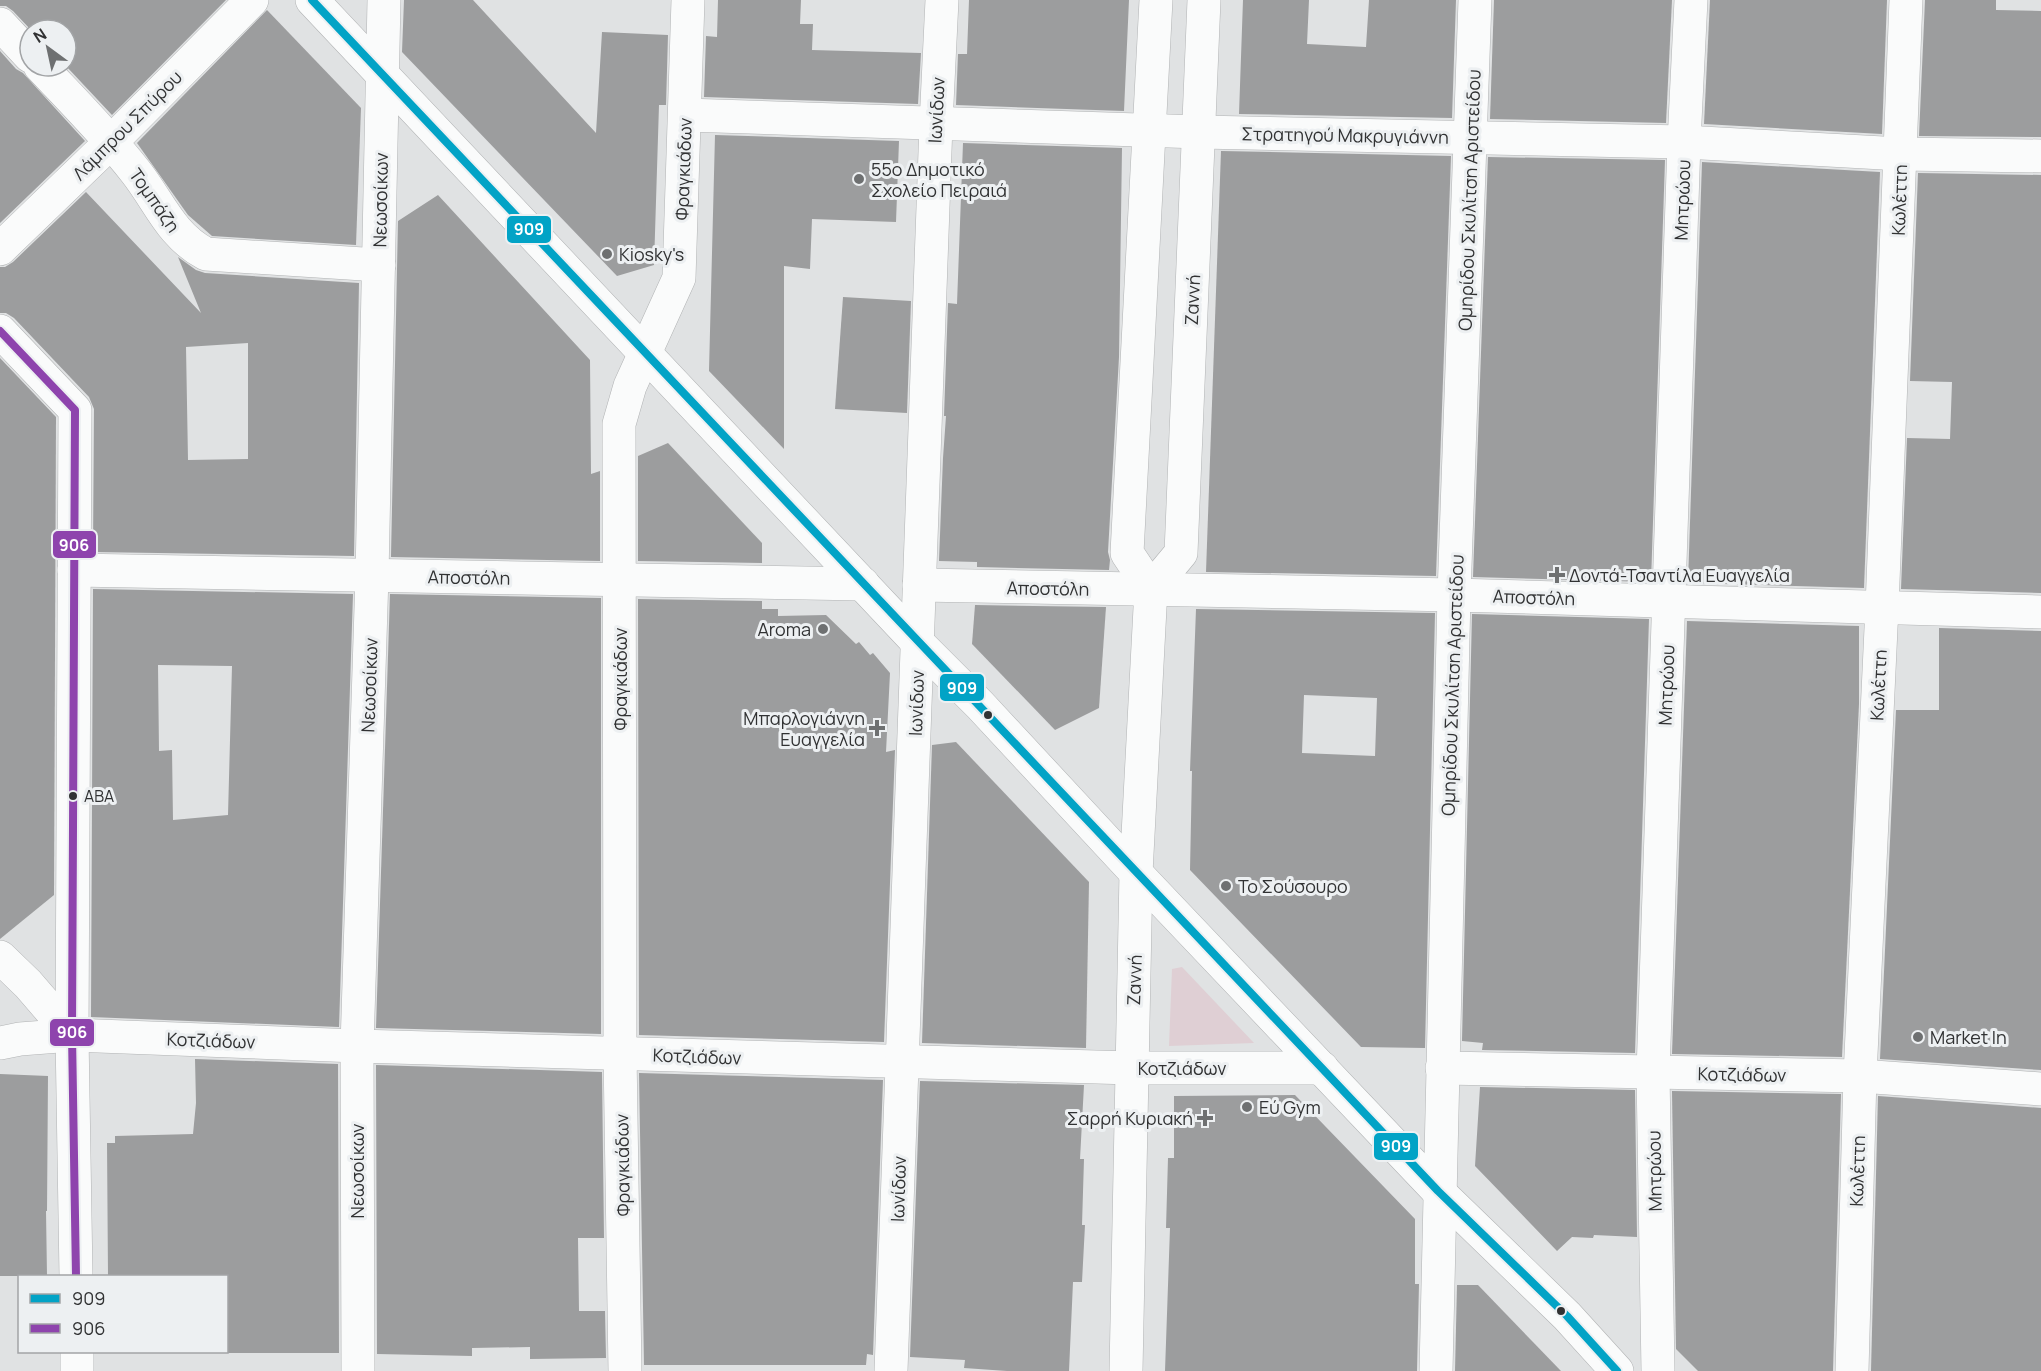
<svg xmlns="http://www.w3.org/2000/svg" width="2041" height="1371" viewBox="0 0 2041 1371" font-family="Manrope,sans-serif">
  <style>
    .green { fill: #dfcfd4 }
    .building { fill: #9c9d9e; fill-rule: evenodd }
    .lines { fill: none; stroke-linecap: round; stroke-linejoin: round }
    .minor-casing { stroke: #b1b3b4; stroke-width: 34 }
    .minor { stroke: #fafbfb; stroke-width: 33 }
    .bus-1-casing { stroke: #edf0f2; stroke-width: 12 }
    .bus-2-casing { stroke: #edf0f2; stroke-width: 12 }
    .bus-1 { stroke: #02a3c6; stroke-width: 8 }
    .bus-2 { stroke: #8e44ad; stroke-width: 8 }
    .poi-dot { fill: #6e7071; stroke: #edf0f2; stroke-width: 2 }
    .bus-dot { fill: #313233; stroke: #edf0f2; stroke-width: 2 }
    .labels { text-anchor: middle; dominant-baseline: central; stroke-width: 6; stroke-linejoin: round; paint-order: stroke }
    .bus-label { font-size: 16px; fill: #313233; stroke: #edf0f2; text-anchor: start }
    .street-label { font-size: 18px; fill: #313233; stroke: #edf0f2 }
    .poi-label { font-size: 18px; fill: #313233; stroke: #edf0f2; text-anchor: start }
    .line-badge { stroke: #edf0f2; stroke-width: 2 }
    .badge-label { font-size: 16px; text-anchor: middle; font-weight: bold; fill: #fff }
  </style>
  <rect width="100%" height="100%" fill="#e0e2e3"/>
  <path class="green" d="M 1182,967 L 1254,1043 L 1169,1046 L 1172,969 Z"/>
  <g class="building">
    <path d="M 0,0 L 226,0 L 112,115 L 66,66 L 66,30 L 31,30 L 13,11 L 6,6 L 0,6 Z"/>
    <path d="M 404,0 L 473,0 L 596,133 L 602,32 L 668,35 L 666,105 L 659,105 L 654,265 L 617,276 L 402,52 Z"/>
    <path d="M 718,0 L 801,0 L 800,24 L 813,24 L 812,50 L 921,53 L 918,104 L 704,97 L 706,36 L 717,37 Z"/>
    <path d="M 969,0 L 1129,0 L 1124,111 L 956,105 L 958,54 L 967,54 Z"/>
    <path d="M 1243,0 L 1309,0 L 1307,44 L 1366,47 L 1369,0 L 1456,0 L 1452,118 L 1239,114 Z"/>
    <path d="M 1494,0 L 1672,0 L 1666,123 L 1490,119 Z"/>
    <path d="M 1710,0 L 1887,0 L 1882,134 L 1704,124 Z"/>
    <path d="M 1925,0 L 1996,0 L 1996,10 L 2041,11 L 2041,137 L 1919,136 Z"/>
    <path d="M 267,10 L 361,108 L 356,245 L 212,236 L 188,215 L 137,143 Z"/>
    <path d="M 0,51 L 16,69 L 23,73 L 85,141 L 0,223 Z"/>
    <path d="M 715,135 L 899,141 L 896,222 L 812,219 L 810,269 L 784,266 L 784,449 L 709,371 Z"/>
    <path d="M 963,143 L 1122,148 L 1119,357 L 1108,552 L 1110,560 L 1109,570 L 977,567 L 977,562 L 939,561 L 943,458 L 946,416 L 944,416 L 948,303 L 957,304 Z"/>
    <path d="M 1221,151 L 1451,156 L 1436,576 L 1206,572 Z"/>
    <path d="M 1488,157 L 1665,160 L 1651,582 L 1473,577 Z"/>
    <path d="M 1702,162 L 1880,172 L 1864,588 L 1688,583 Z"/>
    <path d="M 1918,173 L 2041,175 L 2041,593 L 1901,589 L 1907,438 L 1950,439 L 1952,382 L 1910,381 Z"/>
    <path d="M 86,192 L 201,313 L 178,257 L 196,270 L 205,273 L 359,283 L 354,556 L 93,552 L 94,409 L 89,397 L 14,318 L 6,313 L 0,313 L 0,267 L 5,267 L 13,262 ZM 248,343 L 248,459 L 188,460 L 186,347 Z"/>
    <path d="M 438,195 L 590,360 L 591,474 L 600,471 L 600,561 L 391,557 L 398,221 Z"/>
    <path d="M 843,297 L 911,301 L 907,413 L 835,409 Z"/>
    <path d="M 0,358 L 56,417 L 54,895 L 0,939 Z"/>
    <path d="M 668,443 L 762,543 L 762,563 L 638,561 L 638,456 Z"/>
    <path d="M 93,589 L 353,594 L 339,1027 L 91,1017 ZM 158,665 L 232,666 L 228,815 L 173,820 L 172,750 L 159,751 Z"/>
    <path d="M 390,594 L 601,598 L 601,1034 L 376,1028 Z"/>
    <path d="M 638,599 L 762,601 L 762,609 L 778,609 L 778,616 L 826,615 L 856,644 L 859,642 L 870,655 L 873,653 L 890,673 L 886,752 L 895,750 L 884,1042 L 639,1035 Z"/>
    <path d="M 975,605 L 1106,607 L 1099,708 L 1055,730 L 972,644 Z"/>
    <path d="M 1196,609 L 1435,613 L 1425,1048 L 1361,1047 L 1190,870 L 1192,771 L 1190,771 ZM 1304,695 L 1377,698 L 1375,756 L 1302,753 Z"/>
    <path d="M 1472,614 L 1649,619 L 1635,1053 L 1482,1050 L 1483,1043 L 1462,1041 Z"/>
    <path d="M 1687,621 L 1859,626 L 1859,704 L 1842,1057 L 1672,1054 Z"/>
    <path d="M 1939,628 L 2041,631 L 2041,1070 L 1880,1059 L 1896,710 L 1939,710 Z"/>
    <path d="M 956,742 L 1089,882 L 1086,1048 L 922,1043 L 932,745 Z"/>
    <path d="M 195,1059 L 338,1064 L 339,1353 L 226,1353 L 226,1276 L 108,1276 L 107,1143 L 115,1143 L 115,1136 L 193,1134 L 196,1103 Z"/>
    <path d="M 376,1065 L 602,1072 L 604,1238 L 578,1238 L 579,1311 L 605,1311 L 606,1358 L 530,1359 L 530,1347 L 472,1348 L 472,1356 L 377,1354 Z"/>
    <path d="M 639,1073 L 883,1080 L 873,1355 L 867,1354 L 866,1365 L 644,1365 Z"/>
    <path d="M 0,1074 L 48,1076 L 47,1211 L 46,1211 L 47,1276 L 0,1276 Z"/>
    <path d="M 920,1081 L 1084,1085 L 1080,1159 L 1084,1159 L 1082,1225 L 1085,1225 L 1082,1282 L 1073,1282 L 1069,1371 L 1007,1371 L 964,1368 L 965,1360 L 910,1357 Z"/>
    <path d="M 1480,1087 L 1635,1090 L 1637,1237 L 1594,1235 L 1593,1238 L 1572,1237 L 1557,1251 L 1475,1166 Z"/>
    <path d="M 1672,1091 L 1841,1094 L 1833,1371 L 1698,1371 L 1676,1349 Z"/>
    <path d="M 1295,1095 L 1415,1219 L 1415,1284 L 1419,1284 L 1417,1371 L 1165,1371 L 1170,1228 L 1166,1228 L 1168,1158 L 1174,1158 L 1174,1096 Z"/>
    <path d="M 1878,1096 L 2041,1108 L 2041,1371 L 1871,1371 Z"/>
    <path d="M 1457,1285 L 1478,1285 L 1561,1371 L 1455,1371 Z"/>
  </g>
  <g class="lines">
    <defs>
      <g id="minor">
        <path d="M 312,0 L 918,643 L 980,705 L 1136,873 L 1438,1191 L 1567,1316 L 1617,1371"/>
        <path d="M 0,24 L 30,56"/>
        <path d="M 40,66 C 72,100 106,134 135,171 C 159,201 170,235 206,254 L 379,265"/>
        <path d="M 685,115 L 1200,132 L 1684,142 L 1901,154 L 2041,156"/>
        <path d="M 0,249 L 111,142 L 252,0"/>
        <path d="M 0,331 L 75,410 L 72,1035 L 76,1276"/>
        <path d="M 74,570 L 863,584"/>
        <path d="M 919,585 L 1454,595 L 2041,612"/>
        <path d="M 1151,589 L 1181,553 L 1204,0"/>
        <path d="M 0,957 L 28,984 L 72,1035"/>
        <path d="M 0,1043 L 20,1039 L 72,1035 L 357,1046 L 1132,1068 L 1322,1068"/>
        <path d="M 1442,1068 L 1860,1076 L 2041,1089"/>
        <path d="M 77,1352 L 77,1371"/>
        <path d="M 358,1371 L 357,1046 L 372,576 L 384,0"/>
        <path d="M 625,1371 L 620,1053 L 619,424 L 630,386 L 679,278 L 688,0"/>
        <path d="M 891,1371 L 936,124 L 942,0"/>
        <path d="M 1126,1371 L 1136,873 L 1151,589 L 1127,553 L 1156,0"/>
        <path d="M 1436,1371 L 1454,595 L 1475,0"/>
        <path d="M 1658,1371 L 1653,1073 L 1684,142 L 1691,0"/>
        <path d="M 1852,1371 L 1860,1076 L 1882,607 L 1906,0"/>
      </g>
    </defs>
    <use href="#minor" class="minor-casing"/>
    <use href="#minor" class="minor"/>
    <defs>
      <path id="bus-1" d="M 312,0 L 1438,1191 L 1567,1316 L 1617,1371"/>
      <path id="bus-2" d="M 0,331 L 75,410 L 72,1035 L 76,1276"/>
    </defs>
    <use href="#bus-1" class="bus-1-casing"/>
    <use href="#bus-2" class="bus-2-casing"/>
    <use href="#bus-1" class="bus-1"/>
    <use href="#bus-2" class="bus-2"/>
  </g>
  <g class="poi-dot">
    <circle cx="859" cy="179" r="6"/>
    <circle cx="607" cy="254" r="6"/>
    <path d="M1554 566h6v6h6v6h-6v6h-6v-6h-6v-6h6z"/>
    <circle cx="823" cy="629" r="6"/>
    <path d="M874 719h6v6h6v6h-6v6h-6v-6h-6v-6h6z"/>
    <circle cx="1226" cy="886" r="6"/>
    <circle cx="1918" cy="1037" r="6"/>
    <circle cx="1247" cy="1107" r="6"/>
    <path d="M1202 1109h6v6h6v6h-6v6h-6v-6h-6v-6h6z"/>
  </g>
  <g class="bus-dot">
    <circle cx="988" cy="715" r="5"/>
    <circle cx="73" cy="796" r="5"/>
    <circle cx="1561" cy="1311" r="5"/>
  </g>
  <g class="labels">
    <g class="bus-label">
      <text x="84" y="796">ΑΒΑ</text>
    </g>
    <g class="street-label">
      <text transform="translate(936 110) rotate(-87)">Ιωνίδων</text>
      <text transform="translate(127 125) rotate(-45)">Λάμπρου Σπύρου</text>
      <text transform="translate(1345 135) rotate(1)">Στρατηγού Μακρυγιάννη</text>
      <text transform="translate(683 169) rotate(-88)">Φραγκιάδων</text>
      <text transform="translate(155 200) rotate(55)">Τομπάζη</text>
      <text transform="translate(380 200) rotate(-89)">Νεωσοίκων</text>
      <text transform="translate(1469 200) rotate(-88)">Ομηρίδου Σκυλίτση Αριστείδου</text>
      <text transform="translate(1682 200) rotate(-88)">Μητρώου</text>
      <text transform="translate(1899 200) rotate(-88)">Κωλέττη</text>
      <text transform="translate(1192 300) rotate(-87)">Ζαννή</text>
      <text transform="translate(469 577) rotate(1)">Αποστόλη</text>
      <text transform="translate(1048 588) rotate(1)">Αποστόλη</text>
      <text transform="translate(1534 597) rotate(2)">Αποστόλη</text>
      <text transform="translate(620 679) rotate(-90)">Φραγκιάδων</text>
      <text transform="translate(369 685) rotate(-88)">Νεωσοίκων</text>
      <text transform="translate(1452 685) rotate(-88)">Ομηρίδου Σκυλίτση Αριστείδου</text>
      <text transform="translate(1666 685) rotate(-88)">Μητρώου</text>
      <text transform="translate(1878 685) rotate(-87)">Κωλέττη</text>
      <text transform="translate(916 703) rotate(-88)">Ιωνίδων</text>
      <text transform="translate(1134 980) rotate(-88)">Ζαννή</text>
      <text transform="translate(211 1040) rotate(2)">Κοτζιάδων</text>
      <text transform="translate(697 1056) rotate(2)">Κοτζιάδων</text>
      <text x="1182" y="1068">Κοτζιάδων</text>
      <text transform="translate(1742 1074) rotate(1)">Κοτζιάδων</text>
      <text transform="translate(622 1165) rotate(-91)">Φραγκιάδων</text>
      <text transform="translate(357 1171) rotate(-90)">Νεωσοίκων</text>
      <text transform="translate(1654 1171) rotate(-91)">Μητρώου</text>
      <text transform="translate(1857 1171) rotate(-88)">Κωλέττη</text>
      <text transform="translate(898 1189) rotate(-88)">Ιωνίδων</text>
    </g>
    <g class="poi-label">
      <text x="871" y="169">55ο Δημοτικό<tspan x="871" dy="21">Σχολείο Πειραιά</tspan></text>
      <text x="619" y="254">Kiosky's</text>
      <text x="1569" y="575">Δοντά-Τσαντίλα Ευαγγελία</text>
      <text x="811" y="629" text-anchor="end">Aroma</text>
      <text x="865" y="718" text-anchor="end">Μπαρλογιάννη<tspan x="865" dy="21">Ευαγγελία</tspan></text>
      <text x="1238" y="886">Το Σούσουρο</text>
      <text x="1930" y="1037">Market In</text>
      <text x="1259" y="1107">Εύ Gym</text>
      <text x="1193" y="1118" text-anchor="end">Σαρρή Κυριακή</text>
    </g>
  </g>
  <g class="line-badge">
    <rect x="506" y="215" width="46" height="29" rx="6" fill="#02a3c6"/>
    <rect x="52" y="530" width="45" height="29" rx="6" fill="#8e44ad"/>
    <rect x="939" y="673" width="46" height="29" rx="6" fill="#02a3c6"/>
    <rect x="49" y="1018" width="46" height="29" rx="6" fill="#8e44ad"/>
    <rect x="1373" y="1132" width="46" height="29" rx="6" fill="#02a3c6"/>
  </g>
  <g class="badge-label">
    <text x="529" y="235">909</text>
    <text x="74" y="551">906</text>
    <text x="962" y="694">909</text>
    <text x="72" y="1038">906</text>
    <text x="1396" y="1152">909</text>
  </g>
  <rect x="18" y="1275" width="210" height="78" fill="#edf0f2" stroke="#a2a4a6" stroke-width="1.5"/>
  <rect x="30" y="1294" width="30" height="9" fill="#02a3c6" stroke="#a2a4a6" stroke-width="1.5"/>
  <text x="72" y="1305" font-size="18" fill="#313233">909</text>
  <rect x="30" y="1324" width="30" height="9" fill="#8e44ad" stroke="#a2a4a6" stroke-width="1.5"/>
  <text x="72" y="1335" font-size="18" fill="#313233">906</text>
  <g transform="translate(48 48) rotate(327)"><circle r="28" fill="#edf0f2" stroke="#a2a4a6" stroke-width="1.5"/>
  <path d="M0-4.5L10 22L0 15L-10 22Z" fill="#6e7071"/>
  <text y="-9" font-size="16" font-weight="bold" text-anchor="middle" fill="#313233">N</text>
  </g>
</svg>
